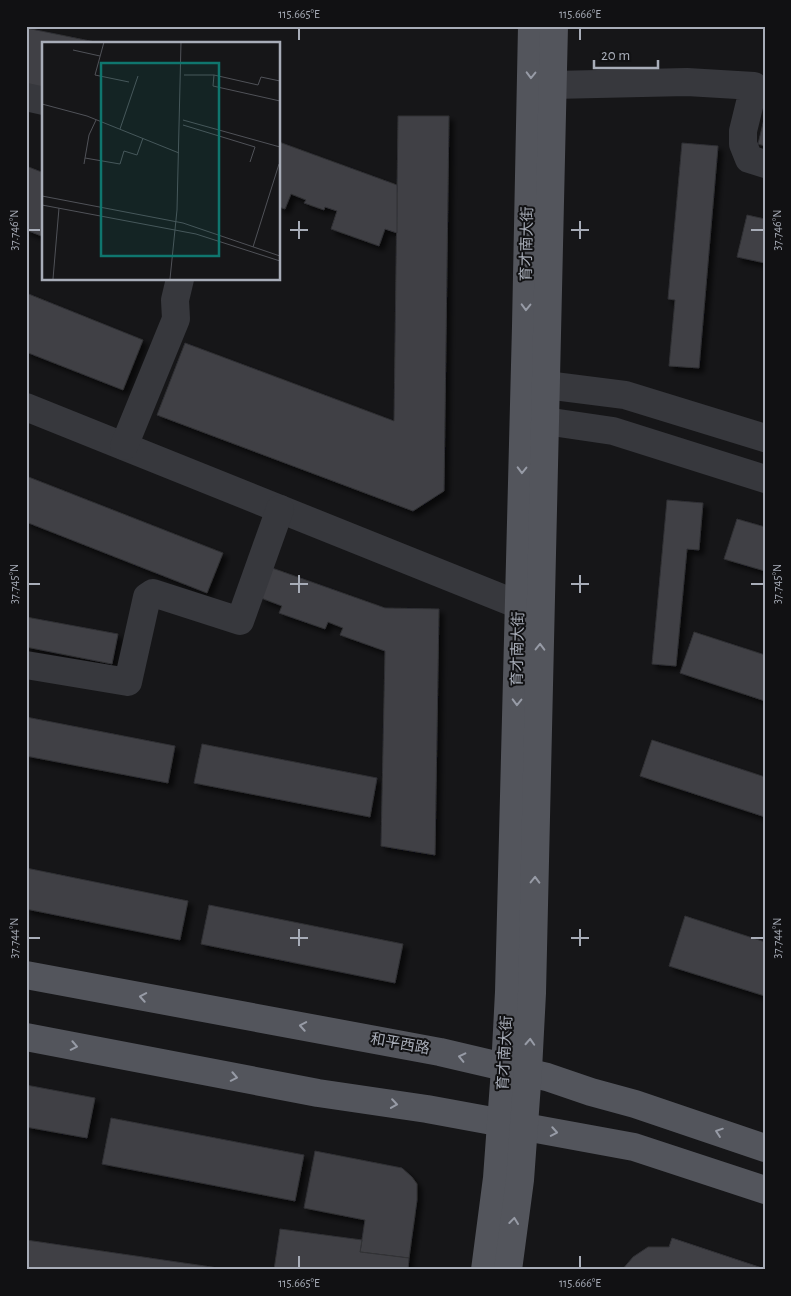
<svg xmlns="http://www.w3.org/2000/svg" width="791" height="1296" viewBox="0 0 791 1296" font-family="'Alegreya Sans','Noto Sans SC',sans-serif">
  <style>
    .building { fill: #404145; stroke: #303034; filter: url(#shadow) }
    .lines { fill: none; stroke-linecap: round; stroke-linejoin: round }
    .minor { stroke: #37383d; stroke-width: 28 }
    .major { stroke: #53555c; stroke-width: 28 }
    .oneway { stroke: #979ba6 }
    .ticks { fill: none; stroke: #a8adb8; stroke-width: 2 }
    .labels { text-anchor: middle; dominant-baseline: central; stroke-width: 4; stroke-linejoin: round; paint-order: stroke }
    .street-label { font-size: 15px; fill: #a8adb8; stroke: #111113 }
    .inset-road { fill: none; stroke: #505258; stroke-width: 1 }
    .view { fill: #0f766e; fill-opacity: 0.15; stroke: #0f766e; stroke-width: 2.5 }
    .inset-edge { fill: none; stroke: #a8adb8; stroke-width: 2.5 }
    .neatline { fill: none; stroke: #a8adb8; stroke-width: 2 }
    .ticks-label { font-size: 12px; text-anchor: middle; fill: #a8adb8 }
  </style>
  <defs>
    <filter id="shadow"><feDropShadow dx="4.5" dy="4.5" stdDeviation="2.5" flood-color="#0009"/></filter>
  </defs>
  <rect width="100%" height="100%" fill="#161618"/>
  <g class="building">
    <path d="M 26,28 L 105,44 L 44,44 L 44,89 L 26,86 Z"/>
    <path d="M 765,115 L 765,146 L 758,144 Z"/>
    <path d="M 398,116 L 449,116 L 444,491 L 413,511 L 157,415 L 185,343 L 394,421 Z"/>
    <path d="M 279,142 L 397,185 L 397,233 L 385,229 L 379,246 L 331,229 L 337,211 L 325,207 L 324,210 L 304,203 L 306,200 L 291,194 L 285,209 L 279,207 Z"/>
    <path d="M 682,143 L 718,146 L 699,368 L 669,366 L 675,300 L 668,299 Z"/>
    <path d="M 26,166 L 44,173 L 44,237 L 26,230 Z"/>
    <path d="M 747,215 L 765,219 L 765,263 L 737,257 Z"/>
    <path d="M 26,293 L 143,340 L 123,390 L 26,352 Z"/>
    <path d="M 26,476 L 223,553 L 207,593 L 26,522 Z"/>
    <path d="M 667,500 L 703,503 L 699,550 L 687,549 L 676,666 L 652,664 Z"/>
    <path d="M 737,519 L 765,527 L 765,571 L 724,559 Z"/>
    <path d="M 272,568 L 385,608 L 439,609 L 435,855 L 381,846 L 385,651 L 340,635 L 343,628 L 328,622 L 325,629 L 279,613 L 282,606 L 261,598 Z"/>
    <path d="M 26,617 L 118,634 L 112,664 L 26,647 Z"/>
    <path d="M 694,632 L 765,655 L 765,701 L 680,673 Z"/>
    <path d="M 26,717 L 175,746 L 168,783 L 26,756 Z"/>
    <path d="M 652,740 L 765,777 L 765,817 L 640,776 Z"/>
    <path d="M 202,744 L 377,778 L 370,817 L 194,783 Z"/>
    <path d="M 26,868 L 188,901 L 180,940 L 26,909 Z"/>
    <path d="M 209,905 L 403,944 L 395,983 L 201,944 Z"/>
    <path d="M 685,916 L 765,942 L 765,996 L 669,966 Z"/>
    <path d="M 26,1085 L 95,1098 L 87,1138 L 26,1127 Z"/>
    <path d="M 111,1118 L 304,1155 L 295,1201 L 102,1164 Z"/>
    <path d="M 315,1151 L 402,1168 L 412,1177 L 417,1184 L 417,1200 L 409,1258 L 360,1252 L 365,1220 L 304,1208 Z"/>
    <path d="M 280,1229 L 362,1240 L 360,1252 L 409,1258 L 408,1270 L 274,1270 Z"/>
    <path d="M 672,1238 L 765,1269 L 765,1270 L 622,1270 L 633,1257 L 648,1247 L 669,1247 Z"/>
    <path d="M 26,1240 L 232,1270 L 26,1270 Z"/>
  </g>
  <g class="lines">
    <g class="minor">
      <path d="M 553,85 L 687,82 L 754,86 L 743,131 L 743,144 L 749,159 L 765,164"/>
      <path d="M 26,97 L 44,101"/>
      <path d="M 546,385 L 625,395 L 765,438"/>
      <path d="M 26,407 L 519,605"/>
      <path d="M 545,421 L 613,431 L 765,479"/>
      <path d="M 124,446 L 176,319 L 175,300 L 180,279"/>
      <path d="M 26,665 L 128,682 L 147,597 L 153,593 L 240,621 L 280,509"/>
    </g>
    <g class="major">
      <path d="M 26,975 L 440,1052 L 547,1077 L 591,1092 L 635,1104 L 765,1148"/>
      <path d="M 26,1037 L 318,1093 L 427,1109 L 634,1147 L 765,1190"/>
      <path d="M 485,1270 L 497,1178 L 505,1069 L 509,992 L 526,326 L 532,26"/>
      <path d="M 508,1270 L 520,1180 L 528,1070 L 532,993 L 554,26"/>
    </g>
  </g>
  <defs><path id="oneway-chevron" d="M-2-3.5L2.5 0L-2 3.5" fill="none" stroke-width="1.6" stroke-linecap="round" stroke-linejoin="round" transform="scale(1.25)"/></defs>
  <g class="oneway">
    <use href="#oneway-chevron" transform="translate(531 75) rotate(91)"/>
    <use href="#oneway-chevron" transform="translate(526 307) rotate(91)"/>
    <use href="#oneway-chevron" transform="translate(522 470) rotate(91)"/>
    <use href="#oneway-chevron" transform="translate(540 647) rotate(-89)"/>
    <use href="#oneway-chevron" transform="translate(517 702) rotate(91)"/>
    <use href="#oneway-chevron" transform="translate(535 880) rotate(-89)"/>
    <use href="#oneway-chevron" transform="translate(143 997) rotate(-170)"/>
    <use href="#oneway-chevron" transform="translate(303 1026) rotate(-170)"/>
    <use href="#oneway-chevron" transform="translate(530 1042) rotate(-87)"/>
    <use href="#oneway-chevron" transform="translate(74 1046) rotate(11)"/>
    <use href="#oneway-chevron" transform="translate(462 1057) rotate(-167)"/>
    <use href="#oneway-chevron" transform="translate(234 1077) rotate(11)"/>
    <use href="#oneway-chevron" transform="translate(394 1104) rotate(8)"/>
    <use href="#oneway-chevron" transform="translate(554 1132) rotate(10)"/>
    <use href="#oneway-chevron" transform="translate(719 1132) rotate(-161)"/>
    <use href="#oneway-chevron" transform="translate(514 1221) rotate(-83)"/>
  </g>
  <path class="ticks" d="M 299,28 L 299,40M 580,28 L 580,40M 299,221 L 299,239M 580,221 L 580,239M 28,230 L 40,230M 290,230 L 308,230M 571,230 L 589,230M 751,230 L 764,230M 299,575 L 299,593M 580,575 L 580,593M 28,584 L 40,584M 290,584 L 308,584M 571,584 L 589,584M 751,584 L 764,584M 299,929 L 299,946M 580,929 L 580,946M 28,938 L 40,938M 290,938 L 308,938M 571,938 L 589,938M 751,938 L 764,938M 299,1256 L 299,1268M 580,1256 L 580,1268"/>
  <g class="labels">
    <g class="street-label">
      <text transform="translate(527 244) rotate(-89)">育才南大街</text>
      <text transform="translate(518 649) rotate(-89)">育才南大街</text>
      <text transform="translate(400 1044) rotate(10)">和平西路</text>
      <text transform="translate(505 1053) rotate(-87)">育才南大街</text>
    </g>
  </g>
  <g transform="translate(42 42)">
    <rect width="238" height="238" fill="#161618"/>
    <path class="inset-road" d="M 62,0 L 53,33 L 87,40M 31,8 L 58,14M 142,33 L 172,33 L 171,44 L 238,59M 172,33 L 216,43 L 219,35 L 238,39M 0,62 L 45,74 L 137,111M 141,78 L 238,105M 141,83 L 213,105 L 208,120M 78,87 L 96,34M 43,116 L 78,122 L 82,109 L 95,113 L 101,96M 42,122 L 47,93 L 54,78M 0,154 L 141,181 L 238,214M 0,163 L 154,192 L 238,219M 211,205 L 237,122M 11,237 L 17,166M 128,237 L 135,168 L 139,0"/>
    <path class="view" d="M 59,21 L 177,21 L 177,214 L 59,214 Z"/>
    <rect width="238" height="238" class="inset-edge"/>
  </g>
  <rect width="791" height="1296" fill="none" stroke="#111113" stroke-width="55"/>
  <path d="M594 60v8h64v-8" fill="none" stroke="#a8adb8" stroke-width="2.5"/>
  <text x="601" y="60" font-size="15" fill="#a8adb8" stroke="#111113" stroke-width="4" paint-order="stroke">20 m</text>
  <rect x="28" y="28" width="736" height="1240" class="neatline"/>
  <g class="ticks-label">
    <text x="299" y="18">115.665°E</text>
    <text x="580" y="18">115.666°E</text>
    <text transform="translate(14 230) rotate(-90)" y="4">37.746°N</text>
    <text transform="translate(777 230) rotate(-90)" y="4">37.746°N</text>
    <text transform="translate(14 584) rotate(-90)" y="4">37.745°N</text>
    <text transform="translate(777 584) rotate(-90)" y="4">37.745°N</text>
    <text transform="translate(14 938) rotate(-90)" y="4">37.744°N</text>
    <text transform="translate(777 938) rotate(-90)" y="4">37.744°N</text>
    <text x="299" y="1287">115.665°E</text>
    <text x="580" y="1287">115.666°E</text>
  </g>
</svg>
